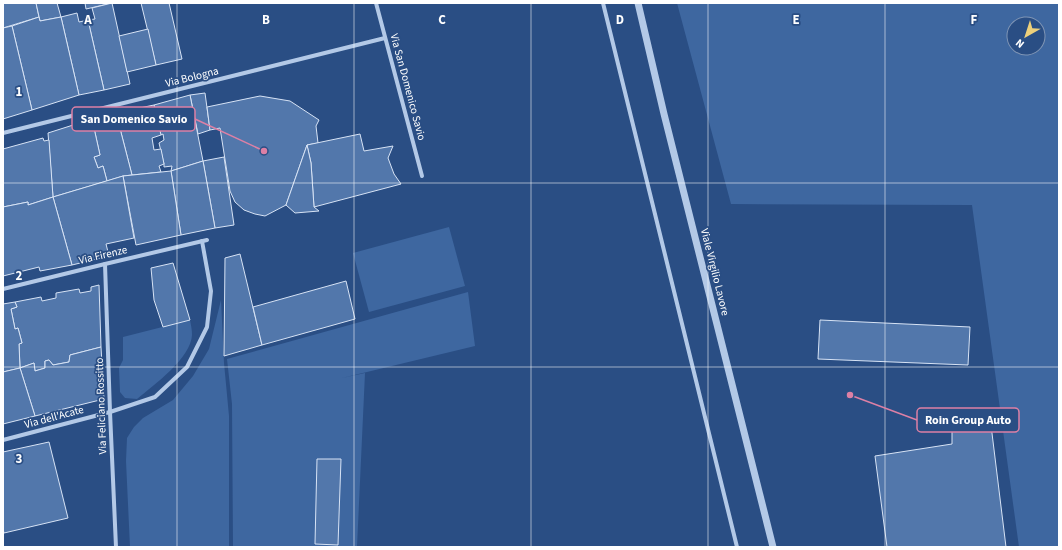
<svg xmlns="http://www.w3.org/2000/svg" width="1062" height="550" viewBox="0 0 1062 550" font-family="'Source Sans 3',sans-serif">
  <style>
    .green { fill: #3e67a0; fill-rule: evenodd }
    .building { fill: #5277ab; stroke: #d7e3f5 }
    .lines { fill: none; stroke-linecap: round; stroke-linejoin: round }
    .minor { stroke: #b3c9e7; stroke-width: 4 }
    .tertiary { stroke: #b3c9e7; stroke-width: 7 }
    .grid { fill: none; stroke: #fff; stroke-width: 1; stroke-opacity: 0.55 }
    .labels { text-anchor: middle; dominant-baseline: central; stroke-width: 3.5; stroke-linejoin: round; paint-order: stroke }
    .street-label { font-size: 11px; fill: #fff; stroke: #2a4e84 }
    .grid-label { font-size: 13px; text-anchor: middle; font-weight: bold; fill: #fff; stroke: #2a4e84; stroke-width: 3.5; stroke-linejoin: round; paint-order: stroke }
    .leader { fill: none; stroke: #dd80a5; stroke-width: 1.5 }
    .callout-dot { fill: #dd80a5; stroke: #2a4e84; stroke-width: 1.5 }
    .callout { fill: #2a4e84; stroke: #dd80a5; stroke-width: 1.5 }
    .callout-label { font-size: 12px; text-anchor: middle; font-weight: bold; fill: #fff }
  </style>
  <rect width="100%" height="100%" fill="#2a4e84"/>
  <g class="green">
    <path d="M 677,3 L 1059,3 L 1059,547 L 1019,547 L 972,205 L 731,204 ZM 1014,24 L 1038,24 L 1038,48 L 1014,48 Z"/>
    <path d="M 449,227 L 465,286 L 369,312 L 353,253 Z"/>
    <path d="M 468,292 L 475,346 L 342,378 L 365,373 L 357,547 L 233,547 L 232,404 L 227,359 Z"/>
    <path d="M 221,300 L 224,363 L 229,416 L 229,547 L 130,547 L 126,461 L 127,438 L 134,427 L 143,418 L 173,400 L 193,376 L 209,349 Z"/>
    <path d="M 190,320 C 191,325 192,330 192,335 C 191,358 154,385 137,399 L 125,398 L 120,392 L 119,368 L 123,360 L 123,337 Z"/>
  </g>
  <g class="building">
    <path d="M 3,3 L 36,3 L 39,17 L 3,28 Z"/>
    <path d="M 36,3 L 57,3 L 61,17 L 40,21 Z"/>
    <path d="M 85,3 L 107,3 L 108,4 L 86,9 Z"/>
    <path d="M 112,3 L 130,84 L 104,90 L 88,20 L 95,19 L 92,8 Z"/>
    <path d="M 141,3 L 169,3 L 182,59 L 156,65 Z"/>
    <path d="M 77,13 L 79,22 L 88,20 L 104,90 L 79,95 L 61,17 Z"/>
    <path d="M 39,17 L 40,21 L 61,17 L 79,95 L 32,110 L 12,26 Z"/>
    <path d="M 12,26 L 32,110 L 3,119 L 3,28 Z"/>
    <path d="M 148,29 L 156,65 L 127,72 L 119,36 Z"/>
    <path d="M 205,93 L 210,130 L 198,134 L 190,95 Z"/>
    <path d="M 190,95 L 203,161 L 171,171 L 172,166 L 164,167 L 164,164 L 159,143 L 164,140 L 163,134 L 161,135 L 154,105 Z"/>
    <path d="M 260,96 L 290,101 L 319,120 L 316,126 L 318,143 L 307,145 L 286,205 L 265,216 L 255,214 L 244,210 L 235,202 L 230,191 L 220,128 L 210,130 L 207,107 Z"/>
    <path d="M 154,105 L 161,135 L 152,138 L 154,150 L 161,149 L 164,164 L 159,166 L 161,172 L 132,175 L 116,113 Z"/>
    <path d="M 116,113 L 132,175 L 123,176 L 107,181 L 103,166 L 98,168 L 94,157 L 100,155 L 92,119 Z"/>
    <path d="M 92,119 L 100,155 L 94,157 L 98,168 L 103,166 L 107,181 L 53,197 L 48,133 Z"/>
    <path d="M 360,134 L 364,151 L 393,146 L 388,158 L 394,174 L 401,184 L 314,207 L 311,163 L 307,145 Z"/>
    <path d="M 43,138 L 44,141 L 49,140 L 53,197 L 28,205 L 28,202 L 3,207 L 3,149 Z"/>
    <path d="M 307,145 L 311,163 L 314,207 L 319,211 L 295,213 L 286,205 Z"/>
    <path d="M 224,157 L 234,225 L 215,228 L 203,161 Z"/>
    <path d="M 203,161 L 215,228 L 181,235 L 171,171 Z"/>
    <path d="M 171,171 L 181,235 L 136,245 L 123,176 Z"/>
    <path d="M 123,176 L 134,238 L 106,244 L 109,256 L 72,265 L 53,197 Z"/>
    <path d="M 53,197 L 72,265 L 40,271 L 39,267 L 3,276 L 3,207 L 28,202 L 28,205 Z"/>
    <path d="M 240,254 L 262,345 L 224,356 L 225,258 Z"/>
    <path d="M 173,263 L 190,320 L 163,327 L 154,300 L 151,268 Z"/>
    <path d="M 346,281 L 355,319 L 262,345 L 253,307 Z"/>
    <path d="M 99,285 L 101,347 L 70,355 L 69,362 L 53,365 L 49,360 L 45,361 L 45,368 L 35,371 L 34,363 L 20,368 L 19,344 L 22,343 L 18,328 L 15,329 L 11,309 L 17,307 L 15,302 L 41,297 L 42,301 L 56,298 L 56,293 L 79,289 L 80,293 L 91,291 L 91,287 Z"/>
    <path d="M 15,302 L 17,307 L 11,309 L 15,329 L 18,328 L 22,343 L 19,344 L 20,368 L 3,372 L 3,304 Z"/>
    <path d="M 820,320 L 970,327 L 968,365 L 818,359 Z"/>
    <path d="M 101,347 L 104,399 L 35,416 L 20,368 L 34,363 L 35,371 L 45,368 L 45,361 L 49,360 L 53,365 L 69,362 L 70,355 Z"/>
    <path d="M 20,368 L 35,416 L 3,424 L 3,372 Z"/>
    <path d="M 990,417 L 1006,547 L 887,547 L 875,456 L 952,444 L 952,422 Z"/>
    <path d="M 49,442 L 68,518 L 4,533 L 3,529 L 3,452 Z"/>
    <path d="M 317,459 L 341,459 L 338,545 L 315,544 Z"/>
  </g>
  <g class="lines">
    <g class="minor">
      <path d="M 376,3 L 422,176"/>
      <path d="M 603,3 L 737,547"/>
      <path d="M 3,133 L 385,38"/>
      <path d="M 105,264 L 110,412 L 116,547"/>
      <path d="M 3,289 L 105,264 L 207,240"/>
      <path d="M 3,440 L 110,412 L 155,397 L 187,367 L 207,327 L 211,291 L 202,241"/>
    </g>
    <path class="tertiary" d="M 638,3 L 664,114 L 773,547"/>
  </g>
  <path class="grid" d="M 177,3 L 177,547M 354,3 L 354,547M 531,3 L 531,547M 708,3 L 708,547M 885,3 L 885,547M 3,183 L 1059,183M 3,367 L 1059,367"/>
  <g class="labels">
    <g class="street-label">
      <text transform="translate(192 77) rotate(-14)">Via Bologna</text>
      <text transform="translate(408 87) rotate(75)">Via San Domenico Savio</text>
      <text transform="translate(103 255) rotate(-13)">Via Firenze</text>
      <text transform="translate(715 272) rotate(76)">Viale Virgilio Lavore</text>
      <text transform="translate(101 406) rotate(-92)">Via Feliciano Rossitto</text>
      <text transform="translate(54 417) rotate(-15)">Via dell'Acate</text>
    </g>
  </g>
  <g class="grid-label">
    <text x="88" y="24">A</text>
    <text x="266" y="24">B</text>
    <text x="442" y="24">C</text>
    <text x="620" y="24">D</text>
    <text x="796" y="24">E</text>
    <text x="974" y="24">F</text>
    <text x="19" y="96">1</text>
    <text x="19" y="280">2</text>
    <text x="19" y="463">3</text>
  </g>
  <path class="leader" d="M264 151L195 119M850 395L917 420"/>
  <g class="callout-dot">
    <circle cx="264" cy="151" r="4"/>
    <circle cx="850" cy="395" r="4"/>
  </g>
  <g class="callout">
    <rect x="72" y="107" width="123" height="24" rx="4"/>
    <rect x="917" y="408" width="102" height="24" rx="4"/>
  </g>
  <g class="callout-label">
    <text x="134" y="123">San Domenico Savio</text>
    <text x="968" y="424">Roin Group Auto</text>
  </g>
  <rect width="1062" height="550" fill="none" stroke="#ffffff" stroke-width="8"/>
  <g transform="translate(1026 36) rotate(219)"><circle r="19" fill="#2a4e84" stroke="#7f95b5"/>
  <path d="M0-3L7 15L0 10L-7 15Z" fill="#edd07b"/>
  <text y="-6" font-size="11" font-weight="bold" text-anchor="middle" fill="#ffffff">N</text>
  </g>
</svg>
